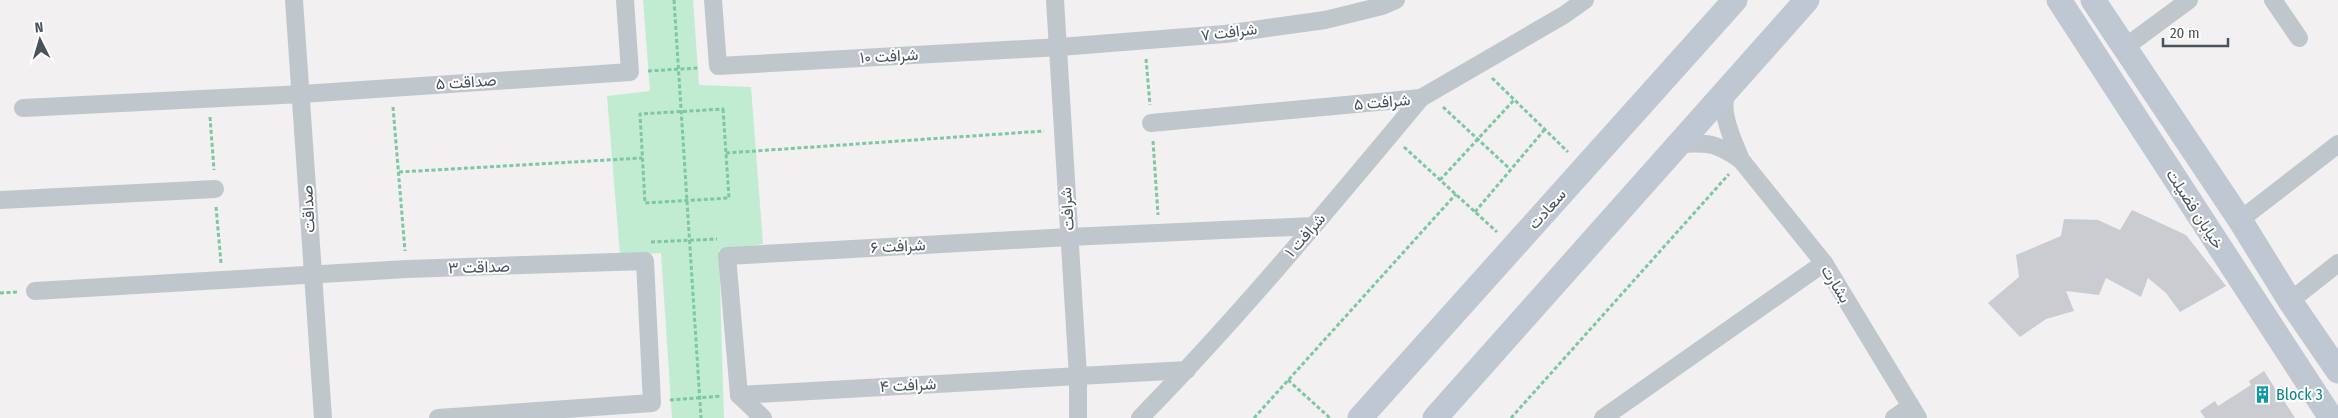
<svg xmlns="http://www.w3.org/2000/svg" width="2338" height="418" viewBox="0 0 2338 418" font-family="'Fira Sans Condensed',Vazirmatn,sans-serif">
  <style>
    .park { fill: #c1ecd2 }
    .building { fill: #caccd2 }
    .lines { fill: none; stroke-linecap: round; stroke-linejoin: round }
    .path { stroke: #7bc8a3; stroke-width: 3; stroke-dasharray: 4 2.5; stroke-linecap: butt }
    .street { stroke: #bfc7cd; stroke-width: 18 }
    .secondary { stroke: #bfc8d2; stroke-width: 25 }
    .labels { text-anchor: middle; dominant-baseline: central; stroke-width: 4; stroke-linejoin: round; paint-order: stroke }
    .street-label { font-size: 16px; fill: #49535c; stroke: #fff }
    .culture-label { font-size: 16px; fill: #0d838f; stroke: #fff; text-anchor: start }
  </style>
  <rect width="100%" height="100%" fill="#f2f0f0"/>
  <path class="park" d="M 643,0 L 693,0 L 699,85 L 751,87 L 763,244 L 719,250 L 724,418 L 672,418 L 661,253 L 620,256 L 607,96 L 650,91 Z"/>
  <g class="building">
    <path d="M 2132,210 L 2186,235 L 2226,286 L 2180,312 L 2166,293 L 2148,278 L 2141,297 L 2106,278 L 2099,295 L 2066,291 L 2074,311 L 2046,319 L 2020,337 L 1988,303 L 2019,277 L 2016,255 L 2061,236 L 2064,219 L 2098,220 L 2120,230 Z"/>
    <path d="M 2264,371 L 2276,390 L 2282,386 L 2289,397 L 2284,401 L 2295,418 L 2205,418 L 2200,411 L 2215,401 L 2218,406 L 2251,385 L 2249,381 Z"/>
  </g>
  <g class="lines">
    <g class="path">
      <path d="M 674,0 L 701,418"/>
      <path d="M 1146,59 L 1150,105"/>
      <path d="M 648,71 L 699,68"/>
      <path d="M 1492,78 L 1568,152"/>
      <path d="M 393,107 L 405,251"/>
      <path d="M 1443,107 L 1510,169"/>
      <path d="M 723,109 L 729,198 L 645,203 L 640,114 Z"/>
      <path d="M 210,117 L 214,170"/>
      <path d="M 1153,141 L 1158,215"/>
      <path d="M 1404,147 L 1497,232"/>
      <path d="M 726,153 L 1044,131"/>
      <path d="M 399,172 L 642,158"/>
      <path d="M 1440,180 L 1514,100"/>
      <path d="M 216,207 L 221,263"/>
      <path d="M 1475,212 L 1545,129"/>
      <path d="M 651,242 L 717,239"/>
      <path d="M 0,293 L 17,292"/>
      <path d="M 1288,380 L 1330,418"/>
      <path d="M 670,400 L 721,396"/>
      <path d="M 1254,418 L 1456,194"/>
      <path d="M 1511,418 L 1729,174"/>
    </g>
    <g class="street">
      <path d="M 294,0 L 323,418"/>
      <path d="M 713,0 L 718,66 L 1060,47 L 1225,34 L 1325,20 L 1382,6 L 1396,0"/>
      <path d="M 1055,0 L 1078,376 L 1078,418"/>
      <path d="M 2273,0 L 2299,38"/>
      <path d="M 2124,48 L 2189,0"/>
      <path d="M 23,108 L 302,94 L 630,72 L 625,0"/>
      <path d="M 1151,123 L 1421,98 L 1564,15 L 1585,0"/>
      <path d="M 1679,144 C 1709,142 1716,143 1741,160 C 1734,142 1716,107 1729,89"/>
      <path d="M 1741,160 L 1824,263 L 1918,418"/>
      <path d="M 0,200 L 215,189"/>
      <path d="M 2240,220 L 2338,144"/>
      <path d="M 35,291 L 407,269 L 645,261 L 652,403 L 438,418"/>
      <path d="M 2290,301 L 2338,263"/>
      <path d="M 739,395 L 727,256 L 1069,237 L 1313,226"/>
      <path d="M 739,395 L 1187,370"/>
      <path d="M 739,395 L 763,418"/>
      <path d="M 1140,418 C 1239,317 1330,207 1421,98"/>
      <path d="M 1603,418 L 1824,263"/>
      <path d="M 1894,418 L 1910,407"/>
    </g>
    <g class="secondary">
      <path d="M 2059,0 L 2331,418"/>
      <path d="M 2093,0 L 2240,220 L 2290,301 L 2338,371"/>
      <path d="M 1360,418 L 1735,0"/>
      <path d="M 1435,418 L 1807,0"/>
    </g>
  </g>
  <defs>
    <symbol id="building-bare" viewBox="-9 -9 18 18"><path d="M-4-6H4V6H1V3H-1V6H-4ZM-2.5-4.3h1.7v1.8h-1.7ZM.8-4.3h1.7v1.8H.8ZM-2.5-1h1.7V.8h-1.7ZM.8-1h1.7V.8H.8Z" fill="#0f9aa8" stroke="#fff" stroke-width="2.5" paint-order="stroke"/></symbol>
  </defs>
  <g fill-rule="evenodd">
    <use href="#building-bare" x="2250" y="382" width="25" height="25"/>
  </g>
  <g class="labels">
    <g class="street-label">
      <text transform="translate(1229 32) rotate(-7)">شرافت ۷</text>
      <text transform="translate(889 56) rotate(-3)">شرافت ۱۰</text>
      <text transform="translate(466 82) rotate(-4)">صداقت ۵</text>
      <text transform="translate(1382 102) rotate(-5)">شرافت ۵</text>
      <text transform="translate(308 209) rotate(-93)">صداقت</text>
      <text transform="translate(1067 209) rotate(-94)">شرافت</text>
      <text transform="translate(1547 209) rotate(-48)">سعادت</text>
      <text transform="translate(2195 209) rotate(57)">خیابان فضیلت</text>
      <text transform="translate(1305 235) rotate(-49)">شرافت ۱</text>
      <text transform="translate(898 246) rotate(-3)">شرافت ۶</text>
      <text transform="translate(479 267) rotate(-2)">صداقت ۳</text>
      <text transform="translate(1836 284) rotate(58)">بشارت</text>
      <text transform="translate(908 385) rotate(-3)">شرافت ۴</text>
    </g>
    <g class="culture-label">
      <text x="2276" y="394">Block 3</text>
    </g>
  </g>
  <g transform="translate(40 40) rotate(355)" stroke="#ffffff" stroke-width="4" paint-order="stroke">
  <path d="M0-4L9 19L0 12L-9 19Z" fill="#49535c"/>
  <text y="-8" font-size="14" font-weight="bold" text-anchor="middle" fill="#49535c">N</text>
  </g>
  <path d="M2163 38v8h65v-8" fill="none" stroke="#49535c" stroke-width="2.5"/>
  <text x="2170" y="38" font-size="15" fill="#49535c" stroke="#ffffff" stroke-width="4" paint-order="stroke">20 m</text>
</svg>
